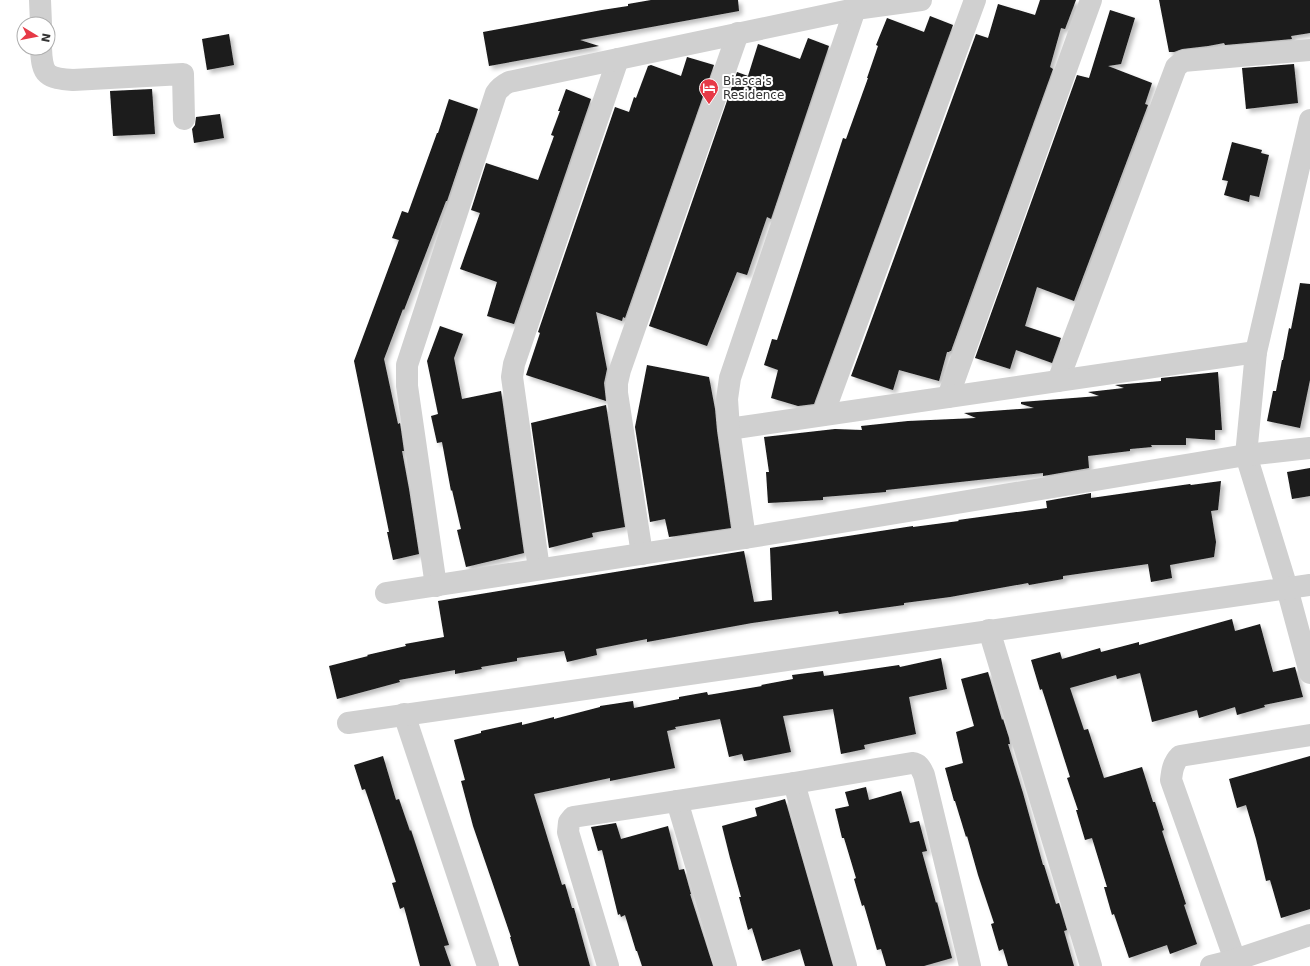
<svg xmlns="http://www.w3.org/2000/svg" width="1310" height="966" viewBox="0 0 1310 966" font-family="'DejaVu Sans',sans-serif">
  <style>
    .building { fill: #1a1a1a; filter: url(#shadow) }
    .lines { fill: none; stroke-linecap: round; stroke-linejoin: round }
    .minor { stroke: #d0d0d0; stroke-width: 22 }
    .labels { text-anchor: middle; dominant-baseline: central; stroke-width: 4; stroke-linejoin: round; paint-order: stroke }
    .poi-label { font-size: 12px; fill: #333; stroke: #fff; text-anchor: start }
  </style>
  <defs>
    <filter id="shadow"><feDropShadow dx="3.5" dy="3.5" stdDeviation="2" flood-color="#0004"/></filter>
  </defs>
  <rect width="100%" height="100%" fill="#fff"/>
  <g class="building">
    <path d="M 651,0 L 738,0 L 739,11 L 580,40 L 599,46 L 489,66 L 483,32 L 602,10 L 628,6 L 628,4 Z"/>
    <path d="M 1040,0 L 1076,0 L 1065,29 L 1061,28 L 1050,67 L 1053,69 L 951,351 L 950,351 L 949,352 L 947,352 L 939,381 L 899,370 L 893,390 L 851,376 L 976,34 L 988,38 L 998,4 L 1035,15 Z"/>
    <path d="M 1159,0 L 1310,0 L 1310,33 L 1291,36 L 1292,39 L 1225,45 L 1224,43 L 1208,46 L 1182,49 L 1174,52 L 1169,52 Z"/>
    <path d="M 1110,10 L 1135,18 L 1121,64 L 1108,66 L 1152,83 L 1145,104 L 1148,105 L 1074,301 L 1037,287 L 1025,326 L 1061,338 L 1052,363 L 1016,350 L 1010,369 L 975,358 L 1077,75 L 1089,78 Z"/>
    <path d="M 930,16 L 953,25 L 814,404 L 798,406 L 771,398 L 778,370 L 764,365 L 772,339 L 777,340 L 843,138 L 846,139 L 868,78 L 867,78 L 878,46 L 876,45 L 887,18 L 924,32 Z"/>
    <path d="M 229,34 L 234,65 L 207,70 L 202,39 Z"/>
    <path d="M 808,38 L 829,46 L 771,219 L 767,217 L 747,275 L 737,272 L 707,346 L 649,326 L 737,72 L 748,76 L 758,44 L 800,59 Z"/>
    <path d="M 687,57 L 714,65 L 625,318 L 623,317 L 622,321 L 596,312 L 607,369 L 604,383 L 606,401 L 526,375 L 540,333 L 538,332 L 615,107 L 629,112 L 634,97 L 636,98 L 648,66 L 651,65 L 681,76 Z"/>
    <path d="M 1294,64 L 1298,103 L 1246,109 L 1242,68 Z"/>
    <path d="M 152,89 L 155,134 L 113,136 L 110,91 Z"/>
    <path d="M 566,89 L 591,99 L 514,324 L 487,316 L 497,282 L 460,269 L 480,213 L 471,210 L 486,163 L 538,180 L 554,136 L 551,135 L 560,111 L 558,111 Z"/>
    <path d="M 449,99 L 478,109 L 447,201 L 446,201 L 404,310 L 403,309 L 384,359 L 398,424 L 400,423 L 404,451 L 402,451 L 409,489 L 419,554 L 393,560 L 387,532 L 389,532 L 354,361 L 399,240 L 392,238 L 402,211 L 408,213 L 437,133 L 438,133 Z"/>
    <path d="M 220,114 L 224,138 L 194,143 L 192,129 L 195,125 L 196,117 Z"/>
    <path d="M 1232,142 L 1262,150 L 1261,153 L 1269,155 L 1259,197 L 1250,195 L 1249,202 L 1224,195 L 1228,181 L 1222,180 Z"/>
    <path d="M 1300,283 L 1310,284 L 1310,380 L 1300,428 L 1267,421 L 1273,391 L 1276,391 L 1282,360 L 1283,360 L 1289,328 L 1291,329 Z"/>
    <path d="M 440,326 L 463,334 L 454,358 L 462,399 L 501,391 L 524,553 L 466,567 L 457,530 L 461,529 L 452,490 L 451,491 L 442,442 L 437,443 L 431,416 L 438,414 L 427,361 Z"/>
    <path d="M 647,365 L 709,377 L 715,409 L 717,431 L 731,528 L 669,537 L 665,519 L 650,522 L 635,427 Z"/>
    <path d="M 1218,372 L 1222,430 L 1215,430 L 1215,440 L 1186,438 L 1186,445 L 1151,445 L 1152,447 L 1130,449 L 1130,451 L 1088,456 L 1089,468 L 1043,476 L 1043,473 L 886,490 L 886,492 L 823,497 L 823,500 L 768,503 L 766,472 L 769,472 L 764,437 L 835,429 L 862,430 L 861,426 L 908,421 L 976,418 L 964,413 L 1034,408 L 1021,404 L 1021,402 L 1099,396 L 1088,392 L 1124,388 L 1115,385 L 1161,381 L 1161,378 Z"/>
    <path d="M 606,405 L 625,527 L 592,533 L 593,537 L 549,548 L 531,423 Z"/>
    <path d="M 1310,468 L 1310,496 L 1292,499 L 1287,472 Z"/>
    <path d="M 1221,481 L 1218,510 L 1211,511 L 1216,542 L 1214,557 L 1170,565 L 1172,578 L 1151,582 L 1148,564 L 1063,576 L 1063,579 L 1029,585 L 1028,583 L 950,597 L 904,603 L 904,605 L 839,614 L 838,611 L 801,616 L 752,623 L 647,642 L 647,639 L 596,649 L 597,655 L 567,662 L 564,651 L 517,658 L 517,661 L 481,667 L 482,669 L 455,674 L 455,670 L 399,680 L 400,682 L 337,699 L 329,666 L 368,656 L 367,655 L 406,646 L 405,644 L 444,637 L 438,601 L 744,551 L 754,602 L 772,600 L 770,548 L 913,526 L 913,527 L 959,521 L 958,520 L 1047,508 L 1046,501 L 1091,493 L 1091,498 L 1190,484 L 1191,485 Z"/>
    <path d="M 1232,619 L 1235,631 L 1260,624 L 1273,672 L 1295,667 L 1303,697 L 1264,705 L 1265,707 L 1237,715 L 1235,707 L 1199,718 L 1197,710 L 1152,722 L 1140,673 L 1117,679 L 1116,675 L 1070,688 L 1084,730 L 1088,729 L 1104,778 L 1142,767 L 1153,802 L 1155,802 L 1164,830 L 1162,831 L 1186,904 L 1184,905 L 1197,944 L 1170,954 L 1167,945 L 1129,958 L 1114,914 L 1112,915 L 1104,887 L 1107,887 L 1092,838 L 1085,840 L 1076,810 L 1078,810 L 1067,778 L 1070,777 L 1042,689 L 1040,690 L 1031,660 L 1060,652 L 1062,659 L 1100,648 L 1101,652 L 1139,642 L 1139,645 Z"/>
    <path d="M 941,658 L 947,689 L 909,697 L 916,734 L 864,745 L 865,749 L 841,754 L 833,709 L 783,716 L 791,752 L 744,761 L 742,754 L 729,757 L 720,719 L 675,727 L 676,729 L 667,731 L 675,768 L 610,781 L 610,778 L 534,794 L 562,885 L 565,884 L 572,908 L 574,908 L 590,966 L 519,966 L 510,937 L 511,937 L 473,826 L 461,781 L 465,780 L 454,740 L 481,733 L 481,731 L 522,722 L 522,725 L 554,717 L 554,719 L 600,707 L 600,706 L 633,701 L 634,708 L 679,699 L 679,697 L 707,692 L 708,695 L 762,686 L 761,685 L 793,679 L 792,675 L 823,671 L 824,676 L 899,665 L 900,667 Z"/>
    <path d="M 988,672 L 1002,720 L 1003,719 L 1009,738 L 1010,744 L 1008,744 L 1023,793 L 1043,865 L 1044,865 L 1056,904 L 1059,903 L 1067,930 L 1064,931 L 1074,966 L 1008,966 L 1003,949 L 999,951 L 991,924 L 994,923 L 978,875 L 967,836 L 966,837 L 955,801 L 954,801 L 945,768 L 963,763 L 956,732 L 974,726 L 961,679 Z"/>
    <path d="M 383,756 L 396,800 L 399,799 L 410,831 L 411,830 L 449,945 L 444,946 L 451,966 L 420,966 L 404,907 L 400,909 L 392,883 L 396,882 L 381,836 L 365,789 L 362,790 L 354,765 Z"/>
    <path d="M 1310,756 L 1310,909 L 1281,918 L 1270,880 L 1266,881 L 1256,839 L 1246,805 L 1237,808 L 1229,779 Z"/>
    <path d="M 866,787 L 869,800 L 901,791 L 910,823 L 919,821 L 927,851 L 922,852 L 936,903 L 937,902 L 952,958 L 924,966 L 886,966 L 881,949 L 877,950 L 864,905 L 862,906 L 854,879 L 856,878 L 844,838 L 842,838 L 835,809 L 849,806 L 845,792 Z"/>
    <path d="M 785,799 L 808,879 L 833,966 L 805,966 L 800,949 L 762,961 L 752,928 L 748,930 L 739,897 L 741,897 L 730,858 L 722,826 L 757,816 L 755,808 Z"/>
    <path d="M 616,823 L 621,839 L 668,826 L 679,870 L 684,869 L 691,894 L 690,894 L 713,966 L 642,966 L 637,951 L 636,951 L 625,915 L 621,917 L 620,914 L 618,915 L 602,850 L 598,851 L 591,827 Z"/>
  </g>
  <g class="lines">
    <g class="minor">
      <path d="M 40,0 L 41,24"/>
      <path d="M 41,48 C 42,76 47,78 73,80 L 183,74 L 184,119"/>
      <path d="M 1310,120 L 1256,352 L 1246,455 L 1287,588 L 1310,673"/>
      <path d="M 1058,381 L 1176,67 L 1183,61 L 1310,50"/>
      <path d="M 948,397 L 1091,0"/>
      <path d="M 823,415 L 975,0"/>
      <path d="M 729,429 L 1256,352"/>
      <path d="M 745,538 L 729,429 L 727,399 L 730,378 L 855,9"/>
      <path d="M 642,554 L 617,393 L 617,383 L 620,370 L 738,33"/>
      <path d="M 539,569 L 512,377 L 514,364 L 618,59"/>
      <path d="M 436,586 L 407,386 L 407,365 L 496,93 C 500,87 503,85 509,82 L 855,9 L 921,0"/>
      <path d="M 386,593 L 745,538 L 1246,455 L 1310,448"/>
      <path d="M 989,630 L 1091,966"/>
      <path d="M 404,714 L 488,966"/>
      <path d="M 348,723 L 1310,585"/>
      <path d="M 794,783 L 846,966"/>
      <path d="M 677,801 L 726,966"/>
      <path d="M 1235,960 L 1171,780 C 1172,771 1173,763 1180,756 L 1310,735"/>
      <path d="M 608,966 L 568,832 L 569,822 L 573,817 L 794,783 L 912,763 C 920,764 921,769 924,775 L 970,966"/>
      <path d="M 1211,966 L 1235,960 L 1310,935"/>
    </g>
  </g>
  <defs>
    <symbol id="hotel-pin" viewBox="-11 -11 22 30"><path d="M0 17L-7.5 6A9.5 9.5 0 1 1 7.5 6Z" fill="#e63946" stroke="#fff"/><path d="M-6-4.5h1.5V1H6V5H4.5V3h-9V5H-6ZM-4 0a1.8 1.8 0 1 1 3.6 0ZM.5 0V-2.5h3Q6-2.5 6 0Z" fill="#fff"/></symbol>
  </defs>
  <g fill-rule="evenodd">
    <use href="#hotel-pin" x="698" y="77" width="22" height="30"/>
  </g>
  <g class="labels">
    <g class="poi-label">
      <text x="723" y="81">Biasca's<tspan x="723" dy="14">Residence</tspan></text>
    </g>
  </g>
  <g transform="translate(36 36) rotate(100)"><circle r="19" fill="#ffffff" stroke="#adadad"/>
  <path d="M0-3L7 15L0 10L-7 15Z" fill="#e63946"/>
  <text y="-6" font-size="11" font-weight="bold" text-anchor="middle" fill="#333333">N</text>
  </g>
</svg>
